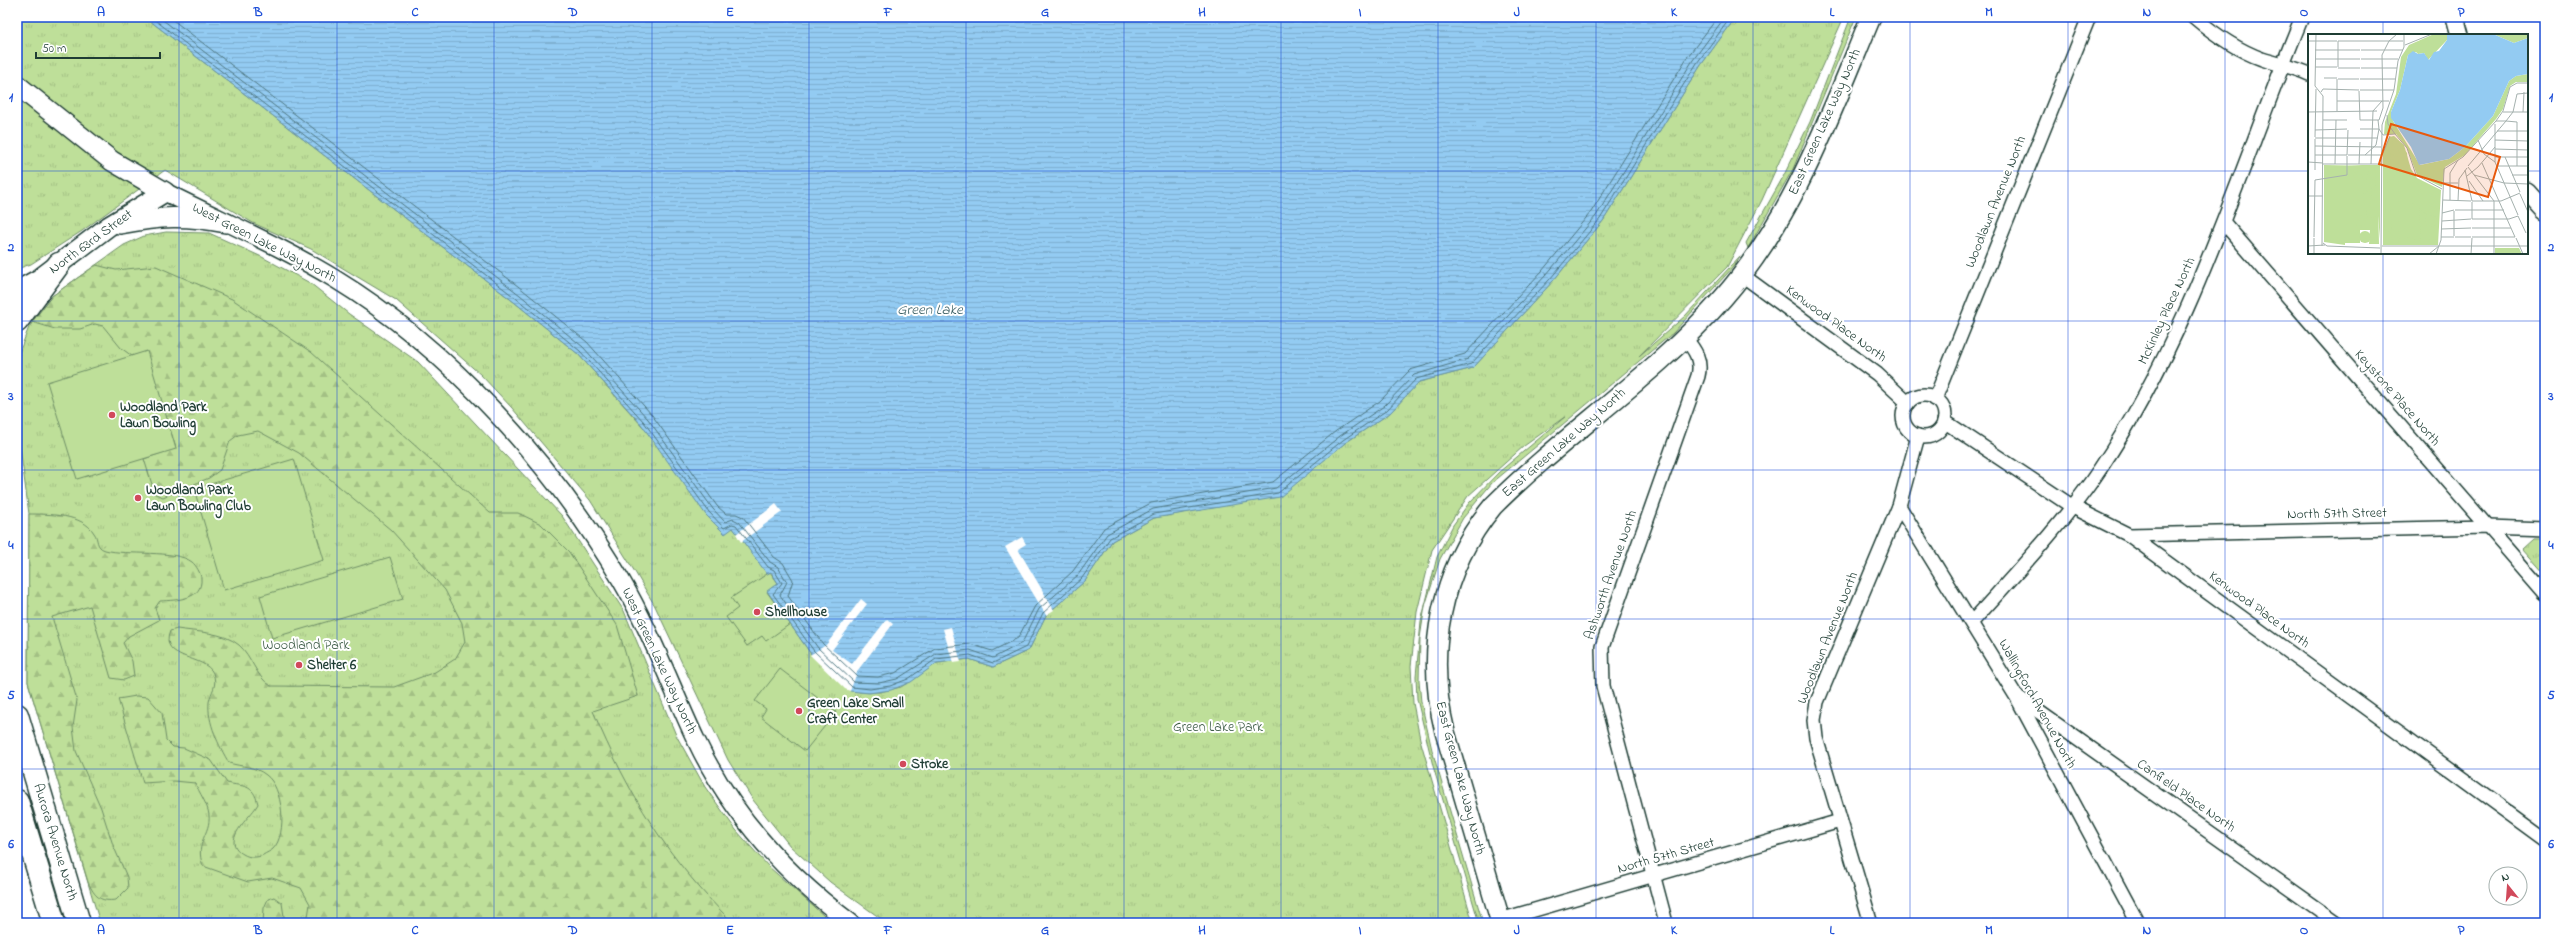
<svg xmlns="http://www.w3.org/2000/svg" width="2562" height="940" viewBox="0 0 2562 940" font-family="'Indie Flower',sans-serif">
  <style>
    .grass { fill: url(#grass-tufts); stroke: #6e8e66 }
    .forest { fill: url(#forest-firs); stroke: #6e8e66 }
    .pitch { fill: #bedf99; stroke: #6e8e66 }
    .water { fill: url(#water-rules); stroke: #6592a6 }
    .pier { fill: #fff }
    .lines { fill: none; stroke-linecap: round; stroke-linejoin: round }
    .shore { stroke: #4d7680; stroke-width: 1 }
    .minor-casing { stroke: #1f3d34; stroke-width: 16 }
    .tertiary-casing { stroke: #1f3d34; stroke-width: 20 }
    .secondary-casing { stroke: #1f3d34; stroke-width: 22 }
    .trunk-casing { stroke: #1f3d34; stroke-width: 25 }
    .minor { stroke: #fff; stroke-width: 13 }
    .tertiary { stroke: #fff; stroke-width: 17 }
    .secondary { stroke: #fff; stroke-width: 19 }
    .trunk { stroke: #fff; stroke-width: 22 }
    .grid { fill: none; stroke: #1d4ed8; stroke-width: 1; stroke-opacity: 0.55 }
    .poi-dot { fill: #d1495b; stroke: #fff; stroke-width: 1.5 }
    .labels { text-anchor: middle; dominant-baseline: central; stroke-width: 4; stroke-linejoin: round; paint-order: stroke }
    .street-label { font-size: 14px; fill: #1f3d34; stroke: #fff }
    .poi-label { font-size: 14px; font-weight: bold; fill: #1f3d34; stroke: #fff; text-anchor: start }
    .park-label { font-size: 14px; fill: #3f5d48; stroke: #fff }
    .water-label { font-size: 15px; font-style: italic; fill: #3c6064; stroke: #fff }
    .inset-road { fill: none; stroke: #a5b1ae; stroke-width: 1 }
    .view { fill: #e8590c; fill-opacity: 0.15; stroke: #e8590c; stroke-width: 2 }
    .inset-edge { fill: none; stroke: #1f3d34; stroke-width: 2 }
    .neatline { fill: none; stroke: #1d4ed8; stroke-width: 1.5 }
    .grid-label { font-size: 13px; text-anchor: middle; font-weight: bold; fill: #1d4ed8 }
  </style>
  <defs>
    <pattern id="grass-tufts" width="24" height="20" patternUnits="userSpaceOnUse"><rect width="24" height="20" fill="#bedf99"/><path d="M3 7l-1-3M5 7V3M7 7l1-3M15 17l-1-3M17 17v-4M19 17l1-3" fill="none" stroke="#a3c084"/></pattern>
    <pattern id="forest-firs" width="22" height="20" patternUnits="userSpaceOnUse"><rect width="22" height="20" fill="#bedf99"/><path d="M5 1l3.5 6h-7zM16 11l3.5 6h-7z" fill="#a3c084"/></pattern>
    <pattern id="water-rules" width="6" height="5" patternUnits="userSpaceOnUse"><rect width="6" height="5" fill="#93cbf2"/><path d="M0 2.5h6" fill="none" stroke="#7eafd0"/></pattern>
  </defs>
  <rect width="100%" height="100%" fill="#fff"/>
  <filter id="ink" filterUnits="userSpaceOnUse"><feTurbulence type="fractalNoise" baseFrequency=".025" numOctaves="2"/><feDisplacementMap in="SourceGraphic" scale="8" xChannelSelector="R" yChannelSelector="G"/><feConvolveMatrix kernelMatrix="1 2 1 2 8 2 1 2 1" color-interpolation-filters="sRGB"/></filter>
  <g filter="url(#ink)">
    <g class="grass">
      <path d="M 17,17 L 145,17 L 514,302 L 578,354 L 733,528 L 768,573 L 790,624 L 811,654 L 859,692 L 880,692 L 901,687 L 937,663 L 969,659 L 993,667 L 1029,650 L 1046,615 L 1085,581 L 1112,541 L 1154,518 L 1280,496 L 1345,443 L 1390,413 L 1419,382 L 1473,368 L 1553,281 L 1603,221 L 1701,65 L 1736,17 L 1844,17 L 1762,200 L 1727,267 L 1638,357 L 1685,316 L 1740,256 L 1735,265 L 1673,333 L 1492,483 L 1463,518 L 1440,559 L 1425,606 L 1420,638 L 1419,680 L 1421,702 L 1432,750 L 1483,923 L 1479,923 L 1433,766 L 1417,699 L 1416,676 L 1421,622 L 1437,557 L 1453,525 L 1469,503 L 1499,472 L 1566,416 L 1524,446 L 1468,496 L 1432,550 L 1417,612 L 1411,666 L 1413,703 L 1420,739 L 1473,923 L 887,923 L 830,882 L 790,846 L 753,800 L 728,760 L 655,606 L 635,572 L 590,500 L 512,408 L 481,375 L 396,300 L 311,249 L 253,223 L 165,170 L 82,231 L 31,264 L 17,269 Z"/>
      <path d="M 1851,17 L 1856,17 L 1793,169 L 1748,248 L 1746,243 L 1783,177 L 1810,122 Z"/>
      <path d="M 166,232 L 209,233 L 262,257 L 310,283 L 349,314 L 418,362 L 562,516 L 624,611 L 676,735 L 705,787 L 736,830 L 768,866 L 832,923 L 100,923 L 28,682 L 29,514 L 17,424 L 17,358 L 29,327 L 52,296 L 124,245 L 144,236 Z"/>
      <path d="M 2533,538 L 2545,538 L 2545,574 L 2522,548 Z"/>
    </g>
    <g class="forest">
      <path d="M 96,265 L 116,270 L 156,266 L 232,299 L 311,352 L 490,513 L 518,513 L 541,524 L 569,552 L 617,625 L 638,696 L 593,711 C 629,796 667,858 733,923 L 307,923 L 310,904 L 301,888 L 272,878 L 248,882 L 203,866 C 194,842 211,834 209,815 C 208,805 199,792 195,783 L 174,781 L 143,783 L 118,699 L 136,696 L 148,697 L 162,713 L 166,740 L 173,747 L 184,748 L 211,760 L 227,783 C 243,787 253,783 258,804 C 252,815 234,829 234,842 C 234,847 239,852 243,854 C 249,858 257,858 263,855 C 266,853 271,851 273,849 C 288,834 283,787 266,775 C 255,766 242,767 229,763 C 219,746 207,722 209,702 C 211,690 218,687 213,673 C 205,655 158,660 170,631 L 177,629 C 196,632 224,632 239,645 C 252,656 255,676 271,686 L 394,687 L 435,672 L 455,659 L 465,642 L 462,623 L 445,590 L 391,530 L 299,453 L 258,431 L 238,435 L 230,441 L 220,470 L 209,478 L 163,497 L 155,494 L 144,459 L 176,448 L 146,352 L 132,356 L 121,348 L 103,326 L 95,324 L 80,329 L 55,329 L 32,322 L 52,296 Z"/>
      <path d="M 29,514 C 48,514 83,514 94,533 C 99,539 95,547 105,550 C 127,556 175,549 192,562 C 196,565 201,574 201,578 C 203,600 177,600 160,601 L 155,608 L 159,620 L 129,636 L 123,643 L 132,661 L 134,676 L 124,680 L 111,678 L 90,606 L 52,617 L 77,700 L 73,727 L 76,751 L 101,808 L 113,845 L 127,877 L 128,888 L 116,900 C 100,902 95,897 88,882 L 28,682 Z"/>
      <path d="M 274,897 L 282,903 L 285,923 L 263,923 L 264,908 L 268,899 Z"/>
      <path d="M 162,918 L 177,919 L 181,923 L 140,923 Z"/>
    </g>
    <g class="pitch">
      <path d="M 147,351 L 176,449 L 77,479 L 47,382 Z"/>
      <path d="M 294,459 L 324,560 L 224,590 L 194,489 Z"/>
      <path d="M 390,557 L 403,599 L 272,638 L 260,596 Z"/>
      <path d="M 770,572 L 778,583 L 767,592 L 790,624 L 766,641 L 762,636 L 747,646 L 726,617 L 738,608 L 731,598 Z"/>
      <path d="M 780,669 L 836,712 L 805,751 L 761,717 L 766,709 L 755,701 Z"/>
    </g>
    <path class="water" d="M 145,17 L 1736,17 L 1701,65 L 1603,221 L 1553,281 L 1473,368 L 1419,382 L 1390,413 L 1345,443 L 1280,497 L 1154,518 L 1112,541 L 1085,581 L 1046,615 L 1029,650 L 993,667 L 969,659 L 937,663 L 911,682 L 891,690 L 869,693 L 850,691 L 811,654 L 767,591 L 778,583 L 771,572 L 767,574 L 733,528 L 725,534 L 706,515 L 641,424 L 578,354 L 514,302 Z"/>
    <g class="pier">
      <path d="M 776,504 L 782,512 L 741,542 L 736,534 Z"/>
      <path d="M 1022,537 L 1026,544 L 1018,549 L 1054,610 L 1046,615 L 1005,547 Z"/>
      <path d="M 861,599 L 867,604 L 832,650 L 852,664 L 887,619 L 893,624 L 858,670 L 850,691 L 845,689 L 810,655 L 826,645 Z"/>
      <path d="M 951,627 L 961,662 L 953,663 L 943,629 Z"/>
    </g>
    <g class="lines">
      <g class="shore">
        <path d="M 151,17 L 517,299 L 580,351 L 644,422 L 709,512 L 724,528 L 732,524 L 736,525 L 768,567 L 774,570 L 782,583 L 773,594 L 814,651 L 852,687 L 870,689 L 890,686 L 908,679 L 936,659 L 970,655 L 993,663 L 1026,647 L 1043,613 L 1082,578 L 1110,538 L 1154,514 L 1278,493 L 1343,440 L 1387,410 L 1416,379 L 1471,364 L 1550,279 L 1600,219 L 1697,63 L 1731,17"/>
        <path d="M 159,17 L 520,295 L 583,347 L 648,419 L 713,509 L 725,522 L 733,519 L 739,522 L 770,562 L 778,567 L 787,582 L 780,595 L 818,648 L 854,682 L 879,683 L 897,679 L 936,654 L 970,650 L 993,658 L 1022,643 L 1039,609 L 1078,575 L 1107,534 L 1153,509 L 1276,488 L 1340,436 L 1384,406 L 1414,375 L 1468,359 L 1546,275 L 1596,216 L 1693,60 L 1725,17"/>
        <path d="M 169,17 L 523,290 L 587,342 L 652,415 L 717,506 L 726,514 L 736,514 L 743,517 L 774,557 L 783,563 L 793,580 L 788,596 L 823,644 L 857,676 L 878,677 L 895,673 L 935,648 L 970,644 L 992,651 L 1018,638 L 1035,606 L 1073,571 L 1104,528 L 1151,503 L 1273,482 L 1336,431 L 1380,401 L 1410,370 L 1465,354 L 1542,271 L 1591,212 L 1688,56 L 1718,17"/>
      </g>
      <defs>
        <g id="minor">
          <path d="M 2194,17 C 2214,34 2237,50 2262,59 C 2277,64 2294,67 2309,74"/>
          <path d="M 2224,223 L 2545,593"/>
          <path d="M 1742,275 L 1877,374 L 1908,403"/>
          <circle cx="1924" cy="416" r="21"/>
          <path d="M 1935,399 L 2089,17"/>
          <path d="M 1944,421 L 2073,507 L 2129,535 L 2545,839"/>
          <path d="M 1899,506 L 2016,696 L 2138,923"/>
          <path d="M 2129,535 L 2488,527 L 2545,529"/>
          <path d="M 1972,622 C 2016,573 2063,524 2100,469 C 2193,331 2239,170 2302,17"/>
          <path d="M 2018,697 L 2338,923"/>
          <path d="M 1500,920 L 1840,821"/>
          <path d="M 1666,923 L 1603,686 L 1602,647 L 1698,376 C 1702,360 1695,350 1685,338"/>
          <path d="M 1871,923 L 1816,738 L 1814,720 L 1817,702 L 1899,506 L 1918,436"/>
        </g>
        <g id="tertiary">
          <path d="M 2455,17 L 2460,35"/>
          <path d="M 2527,191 L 2545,211"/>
          <path d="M 165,192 C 222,221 281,246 335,279 C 450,349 553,465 621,580 C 651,631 671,687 696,740 C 731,814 785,874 851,923"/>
        </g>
        <g id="secondary">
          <path d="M 17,85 L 112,161 L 165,192 L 109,226 L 39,279 L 17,291"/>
          <path d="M 120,224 C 161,216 185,215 226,223"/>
          <path d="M 1501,923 L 1445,732 C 1425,652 1440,570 1493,506 C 1566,433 1655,376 1723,298 C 1794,217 1830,115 1871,17"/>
        </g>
        <g id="trunk">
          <path d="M 17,321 L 59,264"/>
          <path d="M 17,715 L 79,923"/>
          <path d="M 17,801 L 54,923"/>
        </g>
      </defs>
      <use href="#minor" class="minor-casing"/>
      <use href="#tertiary" class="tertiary-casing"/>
      <use href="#secondary" class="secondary-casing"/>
      <use href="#trunk" class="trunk-casing"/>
      <use href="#minor" class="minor"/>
      <use href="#tertiary" class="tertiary"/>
      <use href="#secondary" class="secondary"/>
      <use href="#trunk" class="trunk"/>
    </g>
  </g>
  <path class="grid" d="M 179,17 L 179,923M 337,17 L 337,923M 494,17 L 494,923M 652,17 L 652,923M 809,17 L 809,923M 966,17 L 966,923M 1124,17 L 1124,923M 1281,17 L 1281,923M 1438,17 L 1438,923M 1596,17 L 1596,923M 1753,17 L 1753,923M 1910,17 L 1910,923M 2068,17 L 2068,923M 2225,17 L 2225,923M 2383,17 L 2383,35M 17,171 L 2309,171M 2527,171 L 2545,171M 2383,253 L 2383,923M 17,321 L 2545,321M 17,470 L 2545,470M 17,619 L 2545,619M 17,769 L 2545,769"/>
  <g class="poi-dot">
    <circle cx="112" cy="415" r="4"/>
    <circle cx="138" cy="498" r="4"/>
    <circle cx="757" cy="612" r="4"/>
    <circle cx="299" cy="665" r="4"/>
    <circle cx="799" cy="711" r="4"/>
    <circle cx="903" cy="764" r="4"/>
  </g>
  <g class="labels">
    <g class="street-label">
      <text transform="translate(1825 122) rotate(-66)">East Green Lake Way North</text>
      <text transform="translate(1996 202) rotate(-68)">Woodlawn Avenue North</text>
      <text transform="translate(91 242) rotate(-36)">North 63rd Street</text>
      <text transform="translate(264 243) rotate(27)">West Green Lake Way North</text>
      <text transform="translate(2167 311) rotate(-65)">McKinley Place North</text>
      <text transform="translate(1836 324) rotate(36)">Kenwood Place North</text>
      <text transform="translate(2397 398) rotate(49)">Keystone Place North</text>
      <text transform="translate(1564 443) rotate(-41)">East Green Lake Way North</text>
      <text transform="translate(2337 514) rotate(-1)">North 57th Street</text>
      <text transform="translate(1611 575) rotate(-71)">Ashworth Avenue North</text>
      <text transform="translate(2259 610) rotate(36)">Kenwood Place North</text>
      <text transform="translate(1828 638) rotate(-68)">Woodlawn Avenue North</text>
      <text transform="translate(659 661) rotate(65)">West Green Lake Way North</text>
      <text transform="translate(2037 704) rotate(61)">Wallingford Avenue North</text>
      <text transform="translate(1460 778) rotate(75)">East Green Lake Way North</text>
      <text transform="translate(2186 796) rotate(35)">Canfield Place North</text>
      <text transform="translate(55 842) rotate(73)">Aurora Avenue North</text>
      <text transform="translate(1666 856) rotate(-16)">North 57th Street</text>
    </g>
    <g class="poi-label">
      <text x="120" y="407">Woodland Park<tspan x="120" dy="16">Lawn Bowling</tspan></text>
      <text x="146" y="490">Woodland Park<tspan x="146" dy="16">Lawn Bowling Club</tspan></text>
      <text x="765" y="612">Shellhouse</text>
      <text x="307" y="665">Shelter 6</text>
      <text x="807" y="703">Green Lake Small<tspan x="807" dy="16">Craft Center</tspan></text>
      <text x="911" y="764">Stroke</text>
    </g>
    <g class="park-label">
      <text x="306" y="645">Woodland Park</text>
      <text x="1218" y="727">Green Lake Park</text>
    </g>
    <g class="water-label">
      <text x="930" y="310">Green Lake</text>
    </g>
  </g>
  <g transform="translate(2308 34)">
    <rect width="220" height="220" fill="#fff"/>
    <path d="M 126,0 L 139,0 L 139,6 L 120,26 L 116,19 L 110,20 L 108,18 L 100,21 L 92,56 L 83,78 L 85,87 L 112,131 L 141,125 L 157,113 L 185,82 L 201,47 L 208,42 L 220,40 L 220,48 L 208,48 L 202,52 L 195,75 L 188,85 L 157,121 L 137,133 L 134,153 L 109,141 L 99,114 L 88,100 L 76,100 L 77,88 L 88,60 L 93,23 L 101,11 ZM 185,0 L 220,0 L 220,4 L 206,9 ZM 86,102 L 96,111 L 103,135 L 109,144 L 133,156 L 130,211 L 75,211 L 75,119 L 81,103 ZM 16,131 L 69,132 L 71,210 L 61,210 L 62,196 L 52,196 L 52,209 L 37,209 L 37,211 L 16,208 ZM 187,214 L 211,214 L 214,220 L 187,220 Z" fill="#bedf99"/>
    <path d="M 84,103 L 99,119 L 100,135 L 107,145 L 104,150 L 104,169 L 111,172 L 113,209 L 109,202 L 107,206 L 100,203 L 95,207 L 87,201 L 78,201 L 75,204 L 75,132 L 79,132 L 80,149 L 82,153 L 81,144 L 85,144 L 87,141 L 82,135 L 84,132 L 80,130 L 79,121 L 83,130 L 82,119 L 91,124 L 94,123 L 88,112 L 83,113 L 85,107 L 81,105 ZM 78,163 L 82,172 L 84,199 L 76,196 ZM 40,131 L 72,131 L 72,205 L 70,182 L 62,184 L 62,191 L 59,189 L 52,194 L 55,191 L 49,192 L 48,189 L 58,189 L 56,182 L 50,181 L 50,175 L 52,174 L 52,178 L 58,178 L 60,187 L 58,176 L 62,173 L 57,168 L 55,158 L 57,160 L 59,157 L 63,162 L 64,154 L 55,158 L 68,152 L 67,135 L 61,135 L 58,148 L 54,146 L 55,140 L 49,141 L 48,146 L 45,140 L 52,136 L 54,132 Z" fill="#bedf99" fill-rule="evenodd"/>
    <path d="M51 203a6 6 0 1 1 12 0a6 6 0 1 1-12 0Z" fill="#bedf99"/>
    <path d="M 114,148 L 129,156 L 126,161 L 130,164 L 130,175 L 124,179 L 116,176 L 120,182 L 113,176 L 113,166 L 120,160 L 112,156 ZM117 187a6 6 0 1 1 12 0a6 6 0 1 1-12 0ZM 117,194 L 125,194 L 129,198 L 129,206 L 117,205 Z" fill="#bedf99"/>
    <path d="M 139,0 L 185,0 L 206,9 L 220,4 L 220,40 L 208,42 L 201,47 L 185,82 L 157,113 L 141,125 L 111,131 L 103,113 L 83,84 L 83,78 L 92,56 L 100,21 L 105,17 L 110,20 L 116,19 L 121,26 L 126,18 L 131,17 L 139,6 Z" fill="#93cbf2"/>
    <path class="inset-road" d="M 8,0 L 7,52 L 15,62 L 14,212M 0,7 L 29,7M 30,7 L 53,7M 53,7 L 95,7M 97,11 L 124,0M 7,16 L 52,16M 53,16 L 95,16M 7,25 L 52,25M 53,25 L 90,25M 7,33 L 29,33M 30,33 L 30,7M 30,34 L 52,34M 53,34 L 89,34M 16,44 L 29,44M 30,45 L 51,45M 52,45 L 87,45M 52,56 L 86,56M 51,57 L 52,86M 13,58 L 15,55 L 51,56M 29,67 L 81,67M 29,77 L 29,45M 0,78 L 69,77M 195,78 L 205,78 L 209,60 L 220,59M 215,78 L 216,58M 15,86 L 39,86M 52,86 L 71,86M 70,86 L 71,95 L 75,101 L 87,100 L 80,90 L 79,81M 71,86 L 75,74 L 74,21 L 81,7 L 89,0M 188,87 L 198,87 L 205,78 L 220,78M 187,90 L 187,128M 52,95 L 71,95 L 68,111 L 57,121M 7,96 L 39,95M 189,97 L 220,97M 87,100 L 99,114 L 108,141 L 134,155M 7,103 L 8,55M 7,104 L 70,104M 170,106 L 176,120 L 187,128 L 210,181M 187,106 L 220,107M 7,112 L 73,113M 187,115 L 220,116M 75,119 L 82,102M 7,121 L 39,121M 39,121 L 40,96M 40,121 L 73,121M 187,123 L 220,123M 197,123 L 212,158M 0,128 L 15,129M 174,129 L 207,203M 15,130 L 73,130M 27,130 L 28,86M 51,130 L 52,108M 63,130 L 65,77 L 74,67M 160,132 L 198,87 L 209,88M 188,132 L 220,132M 209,132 L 209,88M 160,133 L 186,167M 7,136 L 7,105M 157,136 L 164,167M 166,141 L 196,149 L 220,150M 204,141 L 220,141M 159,142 L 170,133 L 187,113M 7,146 L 39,141 L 39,122M 161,147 L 175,167M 136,149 L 150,149M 212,160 L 220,178M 0,162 L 15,162M 135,166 L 163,167M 142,166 L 142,139 L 150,126M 150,167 L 151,145 L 159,134M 164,167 L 193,167 L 212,159M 147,176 L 196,176M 134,179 L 146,176M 210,182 L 218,199M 164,185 L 201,185 L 210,182M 164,185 L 164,168M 134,187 L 163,185M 164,194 L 203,194M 133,195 L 163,194M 146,202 L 146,177M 6,203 L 7,146M 133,203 L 146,203M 147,203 L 163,203M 164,203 L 207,203M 208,204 L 215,220M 15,209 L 19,212 L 72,214M 0,212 L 17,211M 74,212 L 131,212M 131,212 L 220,212M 6,220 L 6,204M 73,220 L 74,91 L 86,56 L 90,27 L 96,13 L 96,0M 121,220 L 131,212M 128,220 L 133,206 L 136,135 L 155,123 L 188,87 L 195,77 L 202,53 L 209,49 L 220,49M 163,220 L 164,204M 186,220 L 186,167"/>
    <path class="view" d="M 83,90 L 192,123 L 180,163 L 71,130 Z"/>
    <rect width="220" height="220" class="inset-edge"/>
  </g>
  <rect width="2562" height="940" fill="none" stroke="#fff" stroke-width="44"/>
  <g transform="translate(2508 886) rotate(343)"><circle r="19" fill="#ffffff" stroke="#a5b1ae"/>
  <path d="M0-3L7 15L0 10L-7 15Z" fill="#d1495b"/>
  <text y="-6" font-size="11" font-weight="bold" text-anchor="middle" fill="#1f3d34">N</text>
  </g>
  <path d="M36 52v6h124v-6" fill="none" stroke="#1f3d34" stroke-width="2"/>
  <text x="42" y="52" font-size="12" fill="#1f3d34" stroke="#ffffff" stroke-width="3" paint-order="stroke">50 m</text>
  <rect x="22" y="22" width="2518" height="896" class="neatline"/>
  <g class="grid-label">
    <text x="101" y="16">A</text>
    <text x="258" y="16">B</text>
    <text x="415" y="16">C</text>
    <text x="573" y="16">D</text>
    <text x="730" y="16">E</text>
    <text x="888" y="16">F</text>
    <text x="1045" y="16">G</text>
    <text x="1202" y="16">H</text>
    <text x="1360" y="16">I</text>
    <text x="1517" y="16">J</text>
    <text x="1674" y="16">K</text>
    <text x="1832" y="16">L</text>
    <text x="1989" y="16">M</text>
    <text x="2147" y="16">N</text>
    <text x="2304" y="16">O</text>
    <text x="2461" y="16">P</text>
    <text x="11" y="101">1</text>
    <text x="2551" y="101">1</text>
    <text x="11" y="251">2</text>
    <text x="2551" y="251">2</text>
    <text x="11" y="400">3</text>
    <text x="2551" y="400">3</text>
    <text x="11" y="549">4</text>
    <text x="2551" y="549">4</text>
    <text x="11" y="699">5</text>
    <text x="2551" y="699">5</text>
    <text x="11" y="848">6</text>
    <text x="2551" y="848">6</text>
    <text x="101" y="934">A</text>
    <text x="258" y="934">B</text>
    <text x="415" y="934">C</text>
    <text x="573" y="934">D</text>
    <text x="730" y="934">E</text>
    <text x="888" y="934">F</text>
    <text x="1045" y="934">G</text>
    <text x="1202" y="934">H</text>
    <text x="1360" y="934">I</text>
    <text x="1517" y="934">J</text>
    <text x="1674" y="934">K</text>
    <text x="1832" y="934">L</text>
    <text x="1989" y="934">M</text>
    <text x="2147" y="934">N</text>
    <text x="2304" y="934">O</text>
    <text x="2461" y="934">P</text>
  </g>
</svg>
